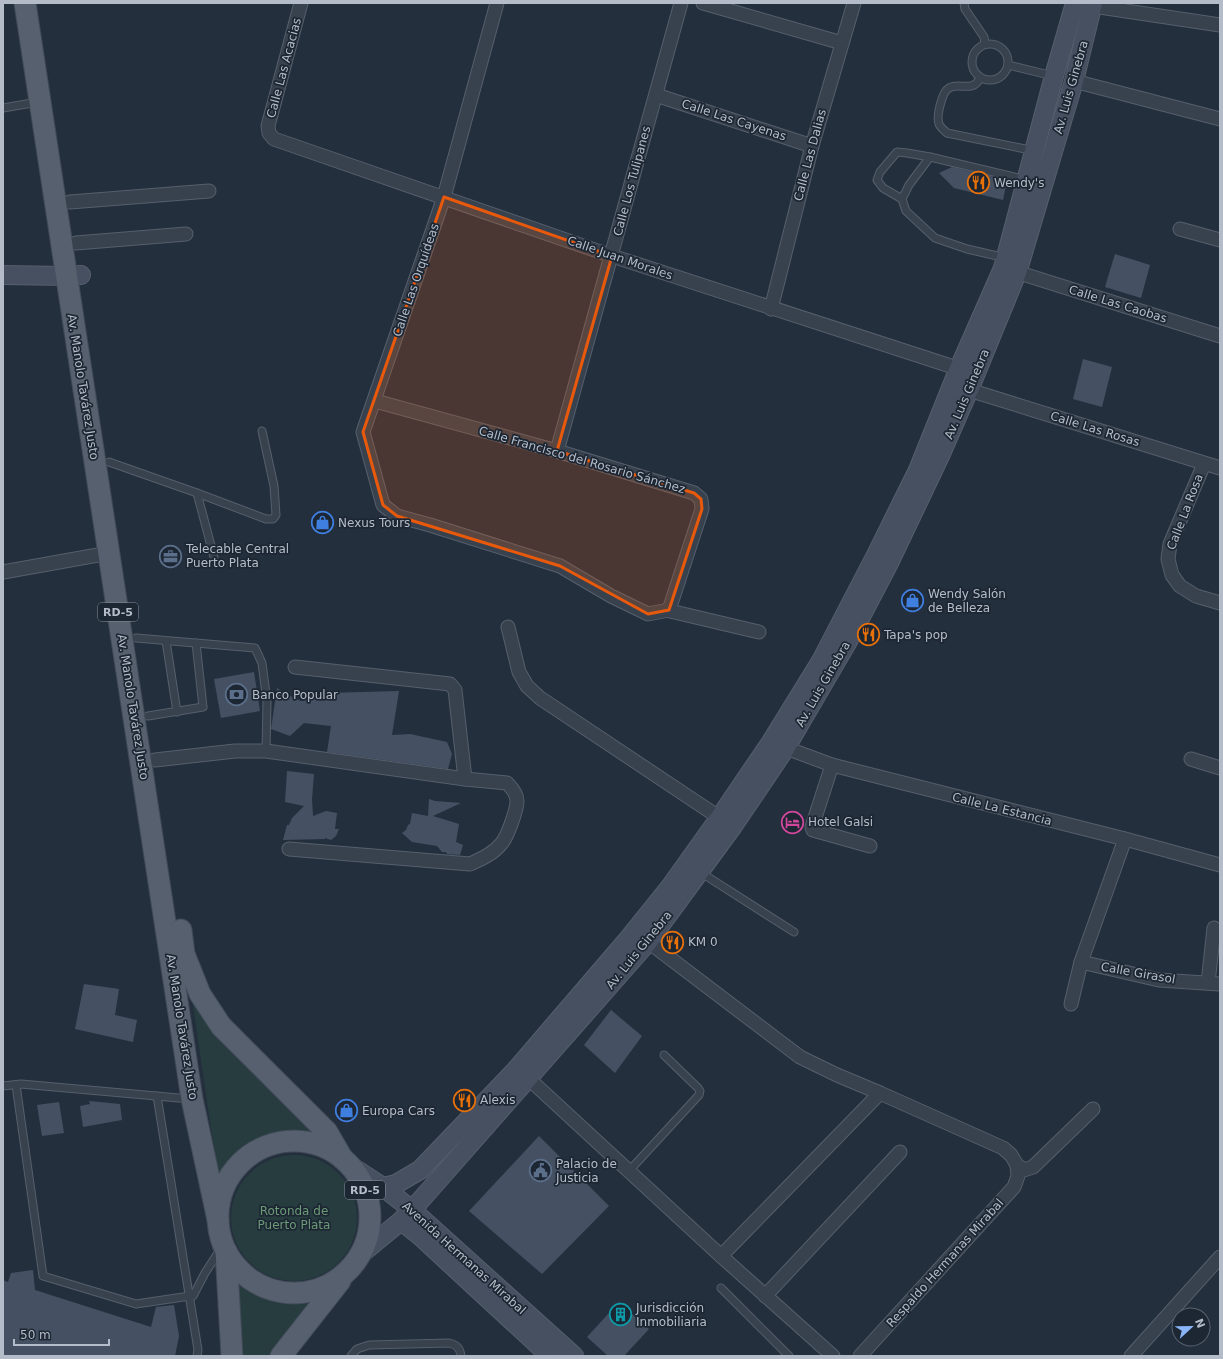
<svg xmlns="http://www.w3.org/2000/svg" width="1223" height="1359" viewBox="0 0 1223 1359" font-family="'DejaVu Sans',sans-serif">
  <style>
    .green { fill: #263c3f }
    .building { fill: #455162 }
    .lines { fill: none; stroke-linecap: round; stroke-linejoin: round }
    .lane-casing { stroke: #565f6c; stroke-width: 9 }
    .street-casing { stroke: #565f6c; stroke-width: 15 }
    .secondary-casing { stroke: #565f6c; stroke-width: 20 }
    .primary-casing { stroke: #414a57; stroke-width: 23 }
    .lane { stroke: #38414e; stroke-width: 7 }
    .street { stroke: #38414e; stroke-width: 13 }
    .secondary { stroke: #465061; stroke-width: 18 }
    .primary { stroke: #56606e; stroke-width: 21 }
    .marked { fill: #e8590c; fill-opacity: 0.2; stroke: #e8590c; stroke-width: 3; stroke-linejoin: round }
    .labels { text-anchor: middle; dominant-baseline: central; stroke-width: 3.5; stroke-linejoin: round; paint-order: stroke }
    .shield { fill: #1d2633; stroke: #878f9c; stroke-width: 1 }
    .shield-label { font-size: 11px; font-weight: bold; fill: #b4bcc9 }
    .street-label { font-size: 12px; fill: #b4bcc9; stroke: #1d2633 }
    .poi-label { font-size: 12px; fill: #b4bcc9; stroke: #1d2633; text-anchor: start }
    .park-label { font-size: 12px; fill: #6b9a76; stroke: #1d2633 }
  </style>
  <rect width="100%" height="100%" fill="#242f3e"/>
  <g class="green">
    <path d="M 192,998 L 321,1135 L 287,1132 L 260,1140 L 239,1154 L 218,1176 Z"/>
    <circle cx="294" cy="1218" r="63"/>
    <path d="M 233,1278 C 249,1292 267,1302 289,1303 C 297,1303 306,1300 314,1299 L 272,1356 L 242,1356 Z"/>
  </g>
  <g class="building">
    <path d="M 952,167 L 1007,180 L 1003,200 L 954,188 L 939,173 Z"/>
    <path d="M 1115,254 L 1150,265 L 1141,298 L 1105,287 Z"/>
    <path d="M 1083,359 L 1112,367 L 1102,407 L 1073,399 Z"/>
    <path d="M 254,672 L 260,711 L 221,718 L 214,679 Z"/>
    <path d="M 277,688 L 288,695 L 301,701 L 327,693 L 399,691 L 392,735 L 410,734 L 447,742 L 452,754 L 448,769 L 327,752 L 331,726 L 304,723 L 290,736 L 271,729 Z"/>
    <path d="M 287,771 L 314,774 L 312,799 L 313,816 L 326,811 L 337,813 L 335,829 L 339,829 L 336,836 L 331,840 L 325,838 L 325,839 L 283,840 L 287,825 L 289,825 L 292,818 L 304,806 L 285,802 Z"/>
    <path d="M 429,799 L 435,801 L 461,803 L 433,816 L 459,824 L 456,842 L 463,845 L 460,855 L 447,854 L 446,852 L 442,852 L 437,846 L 412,842 L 402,833 L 406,830 L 408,825 L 410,824 L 412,813 L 428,816 Z"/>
    <path d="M 84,984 L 119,989 L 115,1015 L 137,1020 L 133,1042 L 75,1029 Z"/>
    <path d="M 611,1010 L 642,1036 L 615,1073 L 584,1045 Z"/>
    <path d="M 89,1101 L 120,1104 L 122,1120 L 83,1127 L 80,1106 L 90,1104 Z"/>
    <path d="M 59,1102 L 64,1133 L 42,1136 L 37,1105 Z"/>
    <path d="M 539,1136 L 609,1206 L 542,1274 L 469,1211 Z"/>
    <path d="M 33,1270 L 35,1290 L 151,1327 L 156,1307 L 174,1305 L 179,1336 L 175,1356 L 3,1356 L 3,1280 L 8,1282 L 11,1273 Z"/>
    <path d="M 619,1302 L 649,1329 L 624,1356 L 608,1356 L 587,1337 Z"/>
  </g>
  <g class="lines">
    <defs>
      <g id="lane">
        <path d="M 964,3 L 965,9 L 984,37 L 985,44"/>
        <circle cx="990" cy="62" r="18"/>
        <path d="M 1008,65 L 1053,76"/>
        <path d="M 980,78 C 973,93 960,82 949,88 C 942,92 936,116 939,124 C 940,127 945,131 947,133 L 1035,151"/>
        <path d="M 3,108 L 38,102"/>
        <path d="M 902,199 L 883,188 L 877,180 L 880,172 L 897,152 L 907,153 L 930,157"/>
        <path d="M 1006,258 L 967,249 L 935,238 L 906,211 L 902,199 L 909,185 L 930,157 L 1027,180"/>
        <path d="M 109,462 L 197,493 L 266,519 L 273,519 L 276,515 L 274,486 L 262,431"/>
        <path d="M 197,493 L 214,557"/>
        <path d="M 136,638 L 255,648 L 262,663 L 267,702 L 266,751"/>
        <path d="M 166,641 L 177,712"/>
        <path d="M 148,716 L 203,707 L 196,643"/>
        <path d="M 700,872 L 794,932"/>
        <path d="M 16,1085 L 43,1276 L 136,1304 L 190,1296 L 193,1296 L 205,1273 L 220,1250"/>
        <path d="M 3,1086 L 21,1084 L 190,1099"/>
        <path d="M 157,1096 L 198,1350 L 197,1356"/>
        <path d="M 629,1171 L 699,1095 L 700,1091 L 698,1088 L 664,1055"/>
        <path d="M 721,1288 L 789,1356"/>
        <path d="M 351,1356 L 357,1349 L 369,1345 L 449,1343 C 457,1345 460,1348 461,1356"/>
      </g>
      <g id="street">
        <path d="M 301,3 L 268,126 L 269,133 L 274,139 L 612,256 L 966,371"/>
        <path d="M 497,3 L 444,197 L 363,432 L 383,505 L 397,516 L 430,525 L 560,566 L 611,596 L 648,614 L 669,610"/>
        <path d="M 703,3 L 842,43"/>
        <path d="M 1085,3 L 1093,6 L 1220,25"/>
        <path d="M 1074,81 L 1220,119"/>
        <path d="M 656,95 L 812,146"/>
        <path d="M 70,202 L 209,191"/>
        <path d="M 1180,229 L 1220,240"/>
        <path d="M 76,243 L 186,234"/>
        <path d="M 1010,270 L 1220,336"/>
        <path d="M 771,309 L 812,146 L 854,3"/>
        <path d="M 969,390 L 1220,468"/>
        <path d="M 375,401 L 557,451 L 694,493 L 701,499 L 702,509 L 669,610 L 670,611 L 759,632"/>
        <path d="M 557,451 L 681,3"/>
        <path d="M 1204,464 L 1170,544 L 1168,559 L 1172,575 L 1180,586 L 1196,596 L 1220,603"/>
        <path d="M 3,572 L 109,553"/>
        <path d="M 508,627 L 519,672 L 527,686 L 540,698 L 726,822"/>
        <path d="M 295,667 L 450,684 L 455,690 L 465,779"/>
        <path d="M 778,745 L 832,765 L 1125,839 L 1220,865"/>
        <path d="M 1191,759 L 1220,768"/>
        <path d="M 155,760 L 235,751 L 266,751 L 465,779 L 507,783 C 512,788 517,794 517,801 C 517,810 507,838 501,844 C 493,854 481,859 470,864 L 289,849"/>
        <path d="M 832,765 L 812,827 L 813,830 L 870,846"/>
        <path d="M 642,937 L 800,1057 L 837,1075 L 880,1093 L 1003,1148 L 1011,1155 L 1017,1165 L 1024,1170 L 1033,1167 L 1093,1109"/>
        <path d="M 1081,962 L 1159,980 L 1220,984"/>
        <path d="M 1208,983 L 1214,928"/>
        <path d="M 1071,1004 L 1081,962 L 1125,839"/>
        <path d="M 528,1078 L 721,1256 L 833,1356"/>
        <path d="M 721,1256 L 880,1093"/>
        <path d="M 765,1296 L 900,1152"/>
        <path d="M 860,1356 L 1014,1187 L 1018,1176 L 1017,1165"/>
        <path d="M 1131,1356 L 1220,1257"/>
      </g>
      <g id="secondary">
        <path d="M 3,275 L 66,276 L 81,275"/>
        <path d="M 351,1166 L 383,1187 L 412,1210 L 574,1356"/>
        <path d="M 383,1187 L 396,1184 L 420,1170 L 514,1072 L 629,938 L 670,887 L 720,817 L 771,742 L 821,661 L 876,555 L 918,470 L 959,368 L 1003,268 L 1054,76 L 1075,3"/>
        <path d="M 401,1221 L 420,1236 L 550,1356"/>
        <path d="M 362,1253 L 401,1221 L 412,1210 L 648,942 L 733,826 L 785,749 L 847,643 L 890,561 L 940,456 L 969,390 L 1017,273 L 1074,81 L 1093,3"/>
      </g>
      <g id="primary">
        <path d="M 25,3 L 192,1099 L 218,1220"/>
        <path d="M 181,930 L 184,954 L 200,994 L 221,1026 L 327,1132 L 342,1158"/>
        <circle cx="294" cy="1217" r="76"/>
        <path d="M 226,1251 L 232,1356"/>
        <path d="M 281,1356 L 340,1281"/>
      </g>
    </defs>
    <use href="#lane" class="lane-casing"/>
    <use href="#street" class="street-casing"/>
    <use href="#secondary" class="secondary-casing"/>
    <use href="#primary" class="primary-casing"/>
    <use href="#lane" class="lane"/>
    <use href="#street" class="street"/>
    <use href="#secondary" class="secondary"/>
    <use href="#primary" class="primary"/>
  </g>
  <path class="marked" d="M 444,197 L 612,256 L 557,451 L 694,493 L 701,499 L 702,509 L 669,610 L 648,614 L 560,566 L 397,516 L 383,505 L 363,432 Z"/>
  <defs>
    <symbol id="restaurant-ring" viewBox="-11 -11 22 22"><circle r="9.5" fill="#1d2633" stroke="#e8710a" stroke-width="1.5"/><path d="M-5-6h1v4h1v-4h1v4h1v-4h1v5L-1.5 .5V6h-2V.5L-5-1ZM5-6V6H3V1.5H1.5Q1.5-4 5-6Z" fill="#e8710a"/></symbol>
    <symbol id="shop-ring" viewBox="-11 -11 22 22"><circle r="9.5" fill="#1d2633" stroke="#3f7fe0" stroke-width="1.5"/><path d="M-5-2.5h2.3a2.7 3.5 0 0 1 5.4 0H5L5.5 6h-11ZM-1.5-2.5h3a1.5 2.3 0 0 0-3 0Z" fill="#3f7fe0"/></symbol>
    <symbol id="office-ring" viewBox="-11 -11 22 22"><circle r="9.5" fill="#1d2633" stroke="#5c6f8a" stroke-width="1.5"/><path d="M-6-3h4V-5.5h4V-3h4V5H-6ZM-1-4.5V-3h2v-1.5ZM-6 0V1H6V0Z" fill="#5c6f8a"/></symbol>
    <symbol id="bank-ring" viewBox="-11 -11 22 22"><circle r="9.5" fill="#1d2633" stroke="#5c6f8a" stroke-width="1.5"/><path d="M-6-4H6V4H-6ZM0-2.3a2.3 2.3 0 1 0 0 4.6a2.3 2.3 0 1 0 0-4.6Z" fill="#5c6f8a"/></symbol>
    <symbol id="hotel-ring" viewBox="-11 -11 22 22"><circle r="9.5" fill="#1d2633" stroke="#d1479c" stroke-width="1.5"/><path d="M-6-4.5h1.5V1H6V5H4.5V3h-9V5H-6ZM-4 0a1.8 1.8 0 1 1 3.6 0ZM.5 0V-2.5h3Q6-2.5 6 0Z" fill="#d1479c"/></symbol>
    <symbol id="civic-ring" viewBox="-11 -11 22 22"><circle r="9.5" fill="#1d2633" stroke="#5c6f8a" stroke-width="1.5"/><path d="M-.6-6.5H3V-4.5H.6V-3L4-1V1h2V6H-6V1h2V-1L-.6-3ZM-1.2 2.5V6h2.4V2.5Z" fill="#5c6f8a"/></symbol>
    <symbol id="building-ring" viewBox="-11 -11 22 22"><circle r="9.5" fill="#1d2633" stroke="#0f9aa8" stroke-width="1.5"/><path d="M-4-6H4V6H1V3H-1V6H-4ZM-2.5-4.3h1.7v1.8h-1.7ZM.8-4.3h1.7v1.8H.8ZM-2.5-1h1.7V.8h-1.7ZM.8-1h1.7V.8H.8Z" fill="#0f9aa8"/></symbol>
  </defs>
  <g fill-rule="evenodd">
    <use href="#restaurant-ring" x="966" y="170" width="25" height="25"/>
    <use href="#shop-ring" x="310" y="510" width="25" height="25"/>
    <use href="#office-ring" x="158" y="544" width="25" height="25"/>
    <use href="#shop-ring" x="900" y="588" width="25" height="25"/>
    <use href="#restaurant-ring" x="856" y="622" width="25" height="25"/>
    <use href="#bank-ring" x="224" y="682" width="25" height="25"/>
    <use href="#hotel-ring" x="780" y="810" width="25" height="25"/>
    <use href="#restaurant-ring" x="660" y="930" width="25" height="25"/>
    <use href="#restaurant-ring" x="452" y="1088" width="25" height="25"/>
    <use href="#shop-ring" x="334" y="1098" width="25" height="25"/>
    <use href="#civic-ring" x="528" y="1158" width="25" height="25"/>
    <use href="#building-ring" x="608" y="1302" width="25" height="25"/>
  </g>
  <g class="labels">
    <g class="shield">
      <rect x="98" y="603" width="40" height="18" rx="3"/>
      <rect x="345" y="1181" width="40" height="18" rx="3"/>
    </g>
    <g class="shield-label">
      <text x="118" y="612">RD-5</text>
      <text x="365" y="1190">RD-5</text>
    </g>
    <g class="street-label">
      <text transform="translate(284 68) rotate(-75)">Calle Las Acacias</text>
      <text transform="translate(1071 87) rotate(-74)">Av. Luis Ginebra</text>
      <text transform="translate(734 120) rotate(18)">Calle Las Cayenas</text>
      <text transform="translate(810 155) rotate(-75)">Calle Las Dalias</text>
      <text transform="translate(632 181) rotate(-75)">Calle Los Tulipanes</text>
      <text transform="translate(620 258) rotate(19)">Calle Juan Morales</text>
      <text transform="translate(416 280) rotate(-71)">Calle Las Orquídeas</text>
      <text transform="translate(1118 304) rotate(17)">Calle Las Caobas</text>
      <text transform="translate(83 387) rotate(81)">Av. Manolo Tavárez Justo</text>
      <text transform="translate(967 394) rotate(-67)">Av. Luis Ginebra</text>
      <text transform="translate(1095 429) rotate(17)">Calle Las Rosas</text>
      <text transform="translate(582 460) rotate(16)">Calle Francisco del Rosario Sánchez</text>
      <text transform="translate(1185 512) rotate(-69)">Calle La Rosa</text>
      <text transform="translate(823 684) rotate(-60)">Av. Luis Ginebra</text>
      <text transform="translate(133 707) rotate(81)">Av. Manolo Tavárez Justo</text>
      <text transform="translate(1002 809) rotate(14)">Calle La Estancia</text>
      <text transform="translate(639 950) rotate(-51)">Av. Luis Ginebra</text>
      <text transform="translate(1138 973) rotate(10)">Calle Girasol</text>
      <text transform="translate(182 1027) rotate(81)">Av. Manolo Tavárez Justo</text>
      <text transform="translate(464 1258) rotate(42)">Avenida Hermanas Mirabal</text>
      <text transform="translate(945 1263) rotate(-48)">Respaldo Hermanas Mirabal</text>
    </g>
    <g class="poi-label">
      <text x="994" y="183">Wendy's</text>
      <text x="338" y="523">Nexus Tours</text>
      <text x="186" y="549">Telecable Central<tspan x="186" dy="14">Puerto Plata</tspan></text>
      <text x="928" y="594">Wendy Salón<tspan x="928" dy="14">de Belleza</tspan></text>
      <text x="884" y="635">Tapa's pop</text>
      <text x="252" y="695">Banco Popular</text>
      <text x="808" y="822">Hotel Galsi</text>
      <text x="688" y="942">KM 0</text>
      <text x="480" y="1100">Alexis</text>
      <text x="362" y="1111">Europa Cars</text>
      <text x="556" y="1164">Palacio de<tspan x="556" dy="14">Justicia</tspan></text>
      <text x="636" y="1308">Jurisdicción<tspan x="636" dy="14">Inmobiliaria</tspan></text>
    </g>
    <g class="park-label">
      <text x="294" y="1211">Rotonda de<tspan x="294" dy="14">Puerto Plata</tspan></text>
    </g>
  </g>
  <rect width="1223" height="1359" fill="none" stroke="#b4bcc9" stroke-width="8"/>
  <g transform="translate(1191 1327) rotate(68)"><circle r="19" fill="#1d2633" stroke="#59626f"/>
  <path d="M0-3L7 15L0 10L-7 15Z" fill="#8ab4f8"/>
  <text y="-6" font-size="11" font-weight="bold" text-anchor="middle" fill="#b4bcc9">N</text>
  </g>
  <path d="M14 1339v6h95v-6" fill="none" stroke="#b4bcc9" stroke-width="2"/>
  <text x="20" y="1339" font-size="12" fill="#b4bcc9" stroke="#1d2633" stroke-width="3" paint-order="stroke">50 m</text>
</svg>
